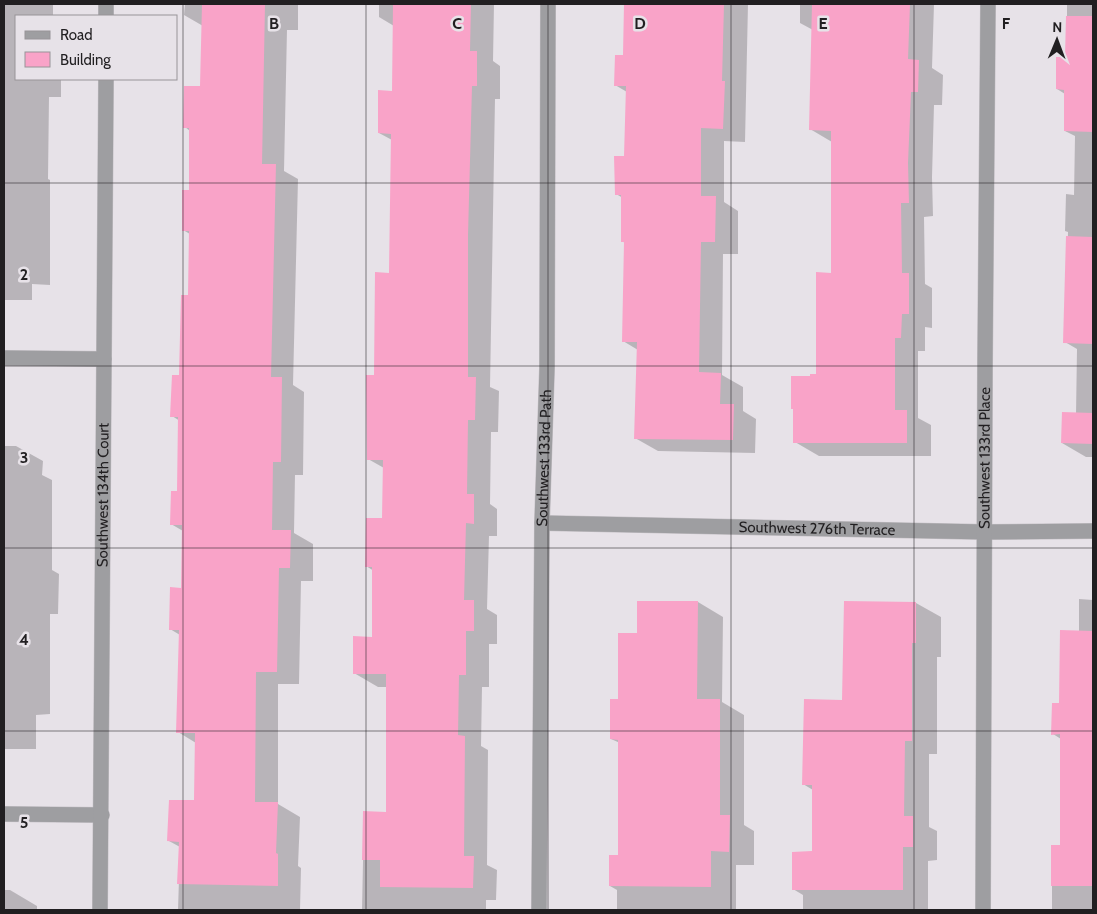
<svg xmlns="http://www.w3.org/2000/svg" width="1097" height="914" viewBox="0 0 1097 914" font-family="Cabin,sans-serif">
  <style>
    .shadow { fill: #0003 }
    .building { fill: #f9a3c8 }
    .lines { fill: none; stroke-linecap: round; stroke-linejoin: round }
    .street-casing { stroke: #c3bfc4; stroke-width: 16 }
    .street { stroke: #9e9ea1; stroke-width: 15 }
    .grid { fill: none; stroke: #211f21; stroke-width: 1; stroke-opacity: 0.55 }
    .labels { text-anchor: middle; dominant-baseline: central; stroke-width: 5; stroke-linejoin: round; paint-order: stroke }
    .street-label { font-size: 15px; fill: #211f21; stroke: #e7e2e8 }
    .grid-label { font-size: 16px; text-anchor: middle; font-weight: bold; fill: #211f21; stroke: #e7e2e8; stroke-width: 5; stroke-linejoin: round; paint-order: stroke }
  </style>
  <rect width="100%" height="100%" fill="#e7e2e8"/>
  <g class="shadow">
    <path d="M 4,4 L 53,4 L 53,16 L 16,16 L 16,79 L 61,79 L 61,97 L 49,97 L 48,179 L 50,180 L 50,285 L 32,284 L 32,300 L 4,300 Z"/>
    <path d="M 185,4 L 298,4 L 298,30 L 287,30 L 284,171 L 298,179 L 293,385 L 304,392 L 303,475 L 295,475 L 294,533 L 313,544 L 313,581 L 301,581 L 299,684 L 278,684 L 278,804 L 300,817 L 298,866 L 301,868 L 300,910 L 178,910 L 180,847 L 169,841 L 195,802 L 196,743 L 178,732 L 180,635 L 170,629 L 182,589 L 183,531 L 171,524 L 178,493 L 180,421 L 172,416 L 180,376 L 189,296 L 190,234 L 183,230 L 191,192 L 190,131 L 185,127 L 202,87 L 203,26 L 184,15 Z"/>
    <path d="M 379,4 L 494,4 L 493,61 L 500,66 L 500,99 L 495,99 L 490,387 L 499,391 L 498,432 L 491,432 L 490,504 L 497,509 L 497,536 L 489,536 L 487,609 L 497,615 L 497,644 L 489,644 L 489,687 L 482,687 L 481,746 L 488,750 L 487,865 L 497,870 L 496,900 L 486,900 L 486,910 L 362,910 L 364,813 L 387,813 L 387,687 L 378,687 L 354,673 L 374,638 L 374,571 L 366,566 L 383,519 L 384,468 L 368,459 L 376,376 L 391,274 L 392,140 L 379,133 L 393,92 L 394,26 L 379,17 Z"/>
    <path d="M 625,4 L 748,4 L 745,142 L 724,141 L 724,202 L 738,211 L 738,254 L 723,254 L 722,375 L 743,387 L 743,411 L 756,419 L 755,453 L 658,451 L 635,438 L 638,350 L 623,341 L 625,243 L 622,241 L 623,198 L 616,194 L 626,157 L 627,92 L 615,85 L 625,56 Z"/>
    <path d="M 800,4 L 934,4 L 932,68 L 943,75 L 942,105 L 934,105 L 932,177 L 933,216 L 924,217 L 925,284 L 932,288 L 932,328 L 925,327 L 925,351 L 918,351 L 918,418 L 931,425 L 931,456 L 819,456 L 795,442 L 795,410 L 792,408 L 812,377 L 817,375 L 832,274 L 832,142 L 810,129 L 813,30 L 800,23 Z"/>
    <path d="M 1067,4 L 1093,4 L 1093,457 L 1086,457 L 1062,443 L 1076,414 L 1077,349 L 1065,342 L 1068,232 L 1065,231 L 1066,194 L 1074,195 L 1075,136 L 1065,131 L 1065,94 L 1057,89 L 1067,58 Z"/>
    <path d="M 4,446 L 16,446 L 43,461 L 42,475 L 52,480 L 52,570 L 59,574 L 58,614 L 50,614 L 50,714 L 36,715 L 36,749 L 4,749 Z"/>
    <path d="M 1079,599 L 1093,600 L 1093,910 L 1052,910 L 1052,846 L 1061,847 L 1061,739 L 1053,734 L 1079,632 Z"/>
    <path d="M 698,602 L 723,617 L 722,702 L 744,715 L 744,825 L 754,831 L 754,865 L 736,865 L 736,910 L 617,910 L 617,890 L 610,886 L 619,856 L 620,743 L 611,739 L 620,700 L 638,634 Z"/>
    <path d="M 916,603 L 941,617 L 941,657 L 937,657 L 937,754 L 929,754 L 929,827 L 937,831 L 937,860 L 928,861 L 928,910 L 803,910 L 803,895 L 793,889 L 813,853 L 813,790 L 803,784 L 844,701 Z"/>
    <path d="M 4,890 L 10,890 L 37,906 L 37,910 L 4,910 Z"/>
  </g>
  <g class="building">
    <path d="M 202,4 L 265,4 L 262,164 L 276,164 L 271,377 L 282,377 L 281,462 L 273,462 L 272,530 L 291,530 L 290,568 L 279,568 L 277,672 L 256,672 L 255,802 L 278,802 L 276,853 L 278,854 L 278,886 L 177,884 L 179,842 L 167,841 L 169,800 L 194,800 L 195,733 L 176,733 L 179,630 L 169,630 L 170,587 L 181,588 L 182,525 L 170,525 L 171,491 L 177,491 L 178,417 L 170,417 L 172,375 L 179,375 L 181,295 L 188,295 L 189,231 L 182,231 L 182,190 L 189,190 L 189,128 L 183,128 L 184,86 L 200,86 Z"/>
    <path d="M 393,4 L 471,4 L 470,51 L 477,51 L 477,86 L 472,86 L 468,235 L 468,377 L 476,377 L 475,420 L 468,420 L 467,494 L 474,494 L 474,524 L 466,523 L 464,600 L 474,600 L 474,631 L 466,631 L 466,675 L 459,675 L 458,735 L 465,736 L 464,856 L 474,856 L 473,888 L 380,887 L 380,860 L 362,860 L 363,811 L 386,812 L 386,674 L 353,674 L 353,636 L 372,637 L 372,567 L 365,567 L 366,518 L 382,518 L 383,460 L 367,460 L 366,375 L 374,375 L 375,272 L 389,273 L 391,134 L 378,133 L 378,90 L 392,91 Z"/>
    <path d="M 624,4 L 724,4 L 722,81 L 725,81 L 723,129 L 701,128 L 701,196 L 716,196 L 715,242 L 701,242 L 699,372 L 721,373 L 720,404 L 734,404 L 733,440 L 634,439 L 637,342 L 622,342 L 624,242 L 621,242 L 621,195 L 615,195 L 614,156 L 624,156 L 626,86 L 614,86 L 615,55 L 623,55 Z"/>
    <path d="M 812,4 L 910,4 L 908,59 L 919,60 L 918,92 L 911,92 L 908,163 L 909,203 L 901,203 L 902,273 L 909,273 L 909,314 L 902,314 L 901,338 L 895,338 L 895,410 L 907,410 L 907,443 L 793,443 L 793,409 L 791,409 L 791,376 L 810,376 L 810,374 L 816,374 L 816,272 L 831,273 L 831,131 L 809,130 Z"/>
    <path d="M 1066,16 L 1093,16 L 1093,132 L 1064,131 L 1064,90 L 1056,89 L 1056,57 L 1065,57 Z"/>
    <path d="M 1066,236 L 1093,237 L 1093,344 L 1063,343 Z"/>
    <path d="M 1062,412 L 1093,413 L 1093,444 L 1061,443 Z"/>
    <path d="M 637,601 L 698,601 L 697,699 L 720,699 L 720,815 L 730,815 L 729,852 L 711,851 L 711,887 L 609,886 L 609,855 L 618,855 L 618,740 L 610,739 L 610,699 L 618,699 L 618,633 L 637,633 Z"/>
    <path d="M 844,601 L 916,602 L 916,643 L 912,643 L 912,741 L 905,741 L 904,816 L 913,816 L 913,847 L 903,847 L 903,890 L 792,890 L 792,852 L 812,851 L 812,785 L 802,785 L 804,699 L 842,700 Z"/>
    <path d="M 1060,630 L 1093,631 L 1093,886 L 1051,886 L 1051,845 L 1060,845 L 1060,734 L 1051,735 L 1052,703 L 1059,703 Z"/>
  </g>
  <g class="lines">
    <defs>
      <g id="street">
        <path d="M 106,16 L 106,4"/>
        <path d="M 4,358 L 104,359"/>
        <path id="s1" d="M 542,523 L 986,532 L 1093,531"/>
        <path d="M 4,814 L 102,815"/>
        <path id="s2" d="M 100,910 L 106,79"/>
        <path id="s3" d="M 539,910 L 542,523 L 547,368 L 548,4"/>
        <path id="s4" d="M 983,910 L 985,364 L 988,4"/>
      </g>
    </defs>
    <use href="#street" class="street-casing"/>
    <use href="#street" class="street"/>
  </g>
  <path class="grid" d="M 183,4 L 183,910M 366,4 L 366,910M 548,4 L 548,910M 731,4 L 731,910M 914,4 L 914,910M 4,183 L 1093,183M 4,366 L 1093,366M 4,548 L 1093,548M 4,731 L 1093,731"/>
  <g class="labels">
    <g class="street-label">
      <text stroke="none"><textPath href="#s3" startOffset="452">Southwest 133rd Path</textPath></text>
      <text stroke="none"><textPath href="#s4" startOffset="452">Southwest 133rd Place</textPath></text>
      <text stroke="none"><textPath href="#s2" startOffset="415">Southwest 134th Court</textPath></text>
      <text stroke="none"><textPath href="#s1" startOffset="275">Southwest 276th Terrace</textPath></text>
    </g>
  </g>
  <g class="grid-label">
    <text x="274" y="29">B</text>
    <text x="457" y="29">C</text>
    <text x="640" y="29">D</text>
    <text x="823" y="29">E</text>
    <text x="1006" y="29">F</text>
    <text x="24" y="280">2</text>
    <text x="24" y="463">3</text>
    <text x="24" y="645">4</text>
    <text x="24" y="828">5</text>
  </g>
  <rect width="1097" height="914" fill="none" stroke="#211f21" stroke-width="10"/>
  <rect x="15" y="15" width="162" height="65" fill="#e7e2e8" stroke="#989498"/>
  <rect x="25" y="31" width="25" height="8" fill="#9e9ea1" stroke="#989498"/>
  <text x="60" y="40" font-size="15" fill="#211f21">Road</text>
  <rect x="25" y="52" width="25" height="15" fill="#f9a3c8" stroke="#989498"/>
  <text x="60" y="65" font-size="15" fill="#211f21">Building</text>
  <g transform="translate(1057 40) rotate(1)" stroke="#e7e2e8" stroke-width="4" paint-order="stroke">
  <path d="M0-4L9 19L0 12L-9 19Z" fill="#211f21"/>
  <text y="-8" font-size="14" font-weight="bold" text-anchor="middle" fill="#211f21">N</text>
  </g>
</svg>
